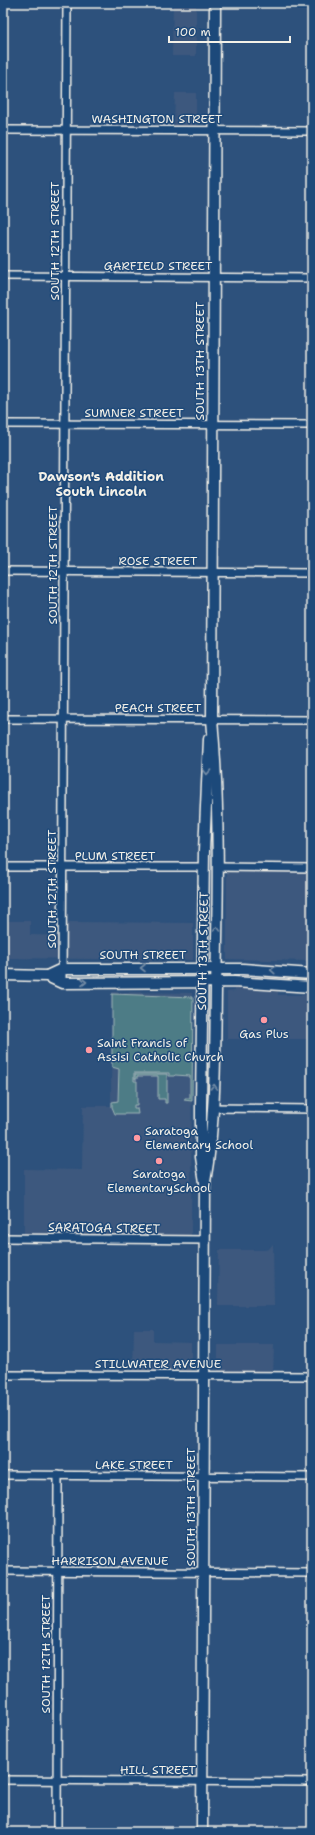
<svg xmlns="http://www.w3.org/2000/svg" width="315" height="1835" viewBox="0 0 315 1835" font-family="'Shantell Sans',sans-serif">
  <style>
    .built { fill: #3e597e }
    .green { fill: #4e7c86; stroke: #a1b6b7 }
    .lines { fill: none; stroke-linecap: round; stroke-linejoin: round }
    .street-casing { stroke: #f4f1e8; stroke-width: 10 }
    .secondary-casing { stroke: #f4f1e8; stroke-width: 13 }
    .street { stroke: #1f4a7a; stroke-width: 7 }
    .secondary { stroke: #1f4a7a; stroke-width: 10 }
    .oneway { stroke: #748da6 }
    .poi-dot { fill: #ff9aa2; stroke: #1f4a7a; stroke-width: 1.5 }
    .labels { text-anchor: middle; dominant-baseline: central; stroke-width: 3; stroke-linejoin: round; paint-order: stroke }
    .street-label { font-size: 12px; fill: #f4f1e8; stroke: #1f4a7a }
    .poi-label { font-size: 12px; fill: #f4f1e8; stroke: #1f4a7a }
    .neighbourhood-label { font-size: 13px; font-weight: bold; fill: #f4f1e8; stroke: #1f4a7a }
  </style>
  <rect width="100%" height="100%" fill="#2d517c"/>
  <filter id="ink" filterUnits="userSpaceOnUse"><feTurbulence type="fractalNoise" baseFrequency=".025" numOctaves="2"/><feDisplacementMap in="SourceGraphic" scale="8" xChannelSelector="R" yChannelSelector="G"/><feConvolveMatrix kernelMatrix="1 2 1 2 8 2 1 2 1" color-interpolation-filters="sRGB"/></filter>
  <g filter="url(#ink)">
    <g class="built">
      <path d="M 173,3 L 196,3 L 196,56 L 172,56 Z"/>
      <path d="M 175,93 L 196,93 L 196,130 L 174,130 Z"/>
      <path d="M 227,867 L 312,868 L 312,961 L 227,959 Z"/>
      <path d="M 3,921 L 30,921 L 30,935 L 62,936 L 63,922 L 193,923 L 193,960 L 3,958 Z"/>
      <path d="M 235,989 L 278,991 L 278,995 L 312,995 L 312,1039 L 227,1039 L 227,992 L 235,991 Z"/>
      <path d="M 112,992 L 192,993 L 191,1240 L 24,1238 L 24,1169 L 82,1170 L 83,1106 L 111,1106 Z"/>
      <path d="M 273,1244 L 274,1306 L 218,1306 L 219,1250 L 264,1250 L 269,1249 Z"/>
      <path d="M 134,1329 L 153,1329 L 153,1341 L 191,1342 L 191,1375 L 133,1375 Z"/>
      <path d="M 218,1345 L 274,1345 L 273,1376 L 218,1375 Z"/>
    </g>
    <g class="green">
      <path d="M 112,994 L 193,997 L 192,1101 L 184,1100 L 185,1098 L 190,1098 L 190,1076 L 175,1075 L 174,1076 L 169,1076 L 169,1073 L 134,1073 L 134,1081 L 137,1081 L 137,1105 L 134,1105 L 134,1108 L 137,1108 L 138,1114 L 115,1114 L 112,1107 L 112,1102 L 118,1101 L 119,1069 L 112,1067 Z"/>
      <path d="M 135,1074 L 167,1074 L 167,1103 L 165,1103 L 165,1099 L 158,1099 L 158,1076 L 137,1076 L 137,1079 L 135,1079 Z"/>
    </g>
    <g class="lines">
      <defs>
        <g id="street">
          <path d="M 3,130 L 312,131"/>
          <path d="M 3,276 L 312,278"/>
          <path d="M 3,424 L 312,425"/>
          <path d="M 3,571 L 312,573"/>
          <path d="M 3,719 L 312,720"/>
          <path d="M 3,867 L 204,867"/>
          <path d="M 217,867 L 312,868"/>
          <path d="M 62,983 L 67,3"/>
          <path d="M 213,1108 L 312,1109"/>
          <path d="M 3,1238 L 205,1240"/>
          <path d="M 3,1375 L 312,1376"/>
          <path d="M 3,1475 L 312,1477"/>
          <path d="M 3,1571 L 312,1573"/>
          <path d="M 3,1780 L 312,1782"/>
          <path d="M 57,1832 L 58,1475"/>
        </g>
        <g id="secondary">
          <path d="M 3,975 L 47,976 L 62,983 L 234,982 L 312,987"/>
          <path d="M 47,976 L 62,969 L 243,969 L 312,974"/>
          <path d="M 205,1182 C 216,1118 215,1053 216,989 C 218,899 220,809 212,719 L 215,3"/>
          <path d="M 202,1832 L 205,1182 L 201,1157 L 201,1107 L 204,851 L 209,739"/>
        </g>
      </defs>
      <use href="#street" class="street-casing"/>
      <use href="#secondary" class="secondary-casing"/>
      <use href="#street" class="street"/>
      <use href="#secondary" class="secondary"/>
    </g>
    <defs><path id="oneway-chevron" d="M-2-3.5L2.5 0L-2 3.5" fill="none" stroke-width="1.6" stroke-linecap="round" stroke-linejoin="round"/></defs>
    <g class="oneway">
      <use href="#oneway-chevron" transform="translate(207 772) rotate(92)"/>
      <use href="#oneway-chevron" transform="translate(217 929) rotate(-90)"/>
      <use href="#oneway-chevron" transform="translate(143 968) rotate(180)"/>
      <use href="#oneway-chevron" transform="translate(273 970) rotate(-176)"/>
      <use href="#oneway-chevron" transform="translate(84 982)"/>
      <use href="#oneway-chevron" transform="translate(214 1087) rotate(-88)"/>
    </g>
  </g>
  <g class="poi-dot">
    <circle cx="264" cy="1020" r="4"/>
    <circle cx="89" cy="1050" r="4"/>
    <circle cx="137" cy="1138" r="4"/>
    <circle cx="159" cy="1161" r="4"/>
  </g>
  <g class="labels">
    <g class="street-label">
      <text x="157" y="119">WASHINGTON STREET</text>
      <text transform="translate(55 241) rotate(-90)">SOUTH 12TH STREET</text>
      <text x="158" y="266">GARFIELD STREET</text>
      <text transform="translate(200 361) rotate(-90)">SOUTH 13TH STREET</text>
      <text x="134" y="413">SUMNER STREET</text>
      <text x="158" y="561">ROSE STREET</text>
      <text transform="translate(53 565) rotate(-90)">SOUTH 12TH STREET</text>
      <text x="158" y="708">PEACH STREET</text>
      <text x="115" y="856">PLUM STREET</text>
      <text transform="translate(52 889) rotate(-90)">SOUTH 12TH STREET</text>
      <text transform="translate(203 951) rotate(-89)">SOUTH 13TH STREET</text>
      <text x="143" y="955">SOUTH STREET</text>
      <text transform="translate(104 1228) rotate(1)">SARATOGA STREET</text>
      <text x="158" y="1364">STILLWATER AVENUE</text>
      <text x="134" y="1465">LAKE STREET</text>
      <text transform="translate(191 1507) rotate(-90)">SOUTH 13TH STREET</text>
      <text x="110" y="1561">HARRISON AVENUE</text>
      <text transform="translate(46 1654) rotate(-90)">SOUTH 12TH STREET</text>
      <text x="158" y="1770">HILL STREET</text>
    </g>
    <g class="poi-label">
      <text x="264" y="1034">Gas Plus</text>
      <text x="97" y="1043" text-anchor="start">Saint Francis of<tspan x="97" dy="14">Assisi Catholic Church</tspan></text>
      <text x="145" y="1131" text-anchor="start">Saratoga<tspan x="145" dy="14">Elementary School</tspan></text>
      <text x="159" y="1174">Saratoga<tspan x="159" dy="14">ElementarySchool</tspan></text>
    </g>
    <g class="neighbourhood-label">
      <text x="101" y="476">Dawson's Addition<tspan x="101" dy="15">South Lincoln</tspan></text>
    </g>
  </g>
  <rect width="315" height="1835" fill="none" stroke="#1f4a7a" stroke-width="16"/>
  <rect x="8" y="8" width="299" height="1819" fill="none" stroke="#f4f1e8" stroke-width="1.5" filter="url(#ink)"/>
  <path d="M169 36v6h121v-6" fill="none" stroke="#f4f1e8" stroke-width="2"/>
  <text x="175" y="36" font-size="12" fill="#f4f1e8" stroke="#1f4a7a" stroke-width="3" paint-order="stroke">100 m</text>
</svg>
